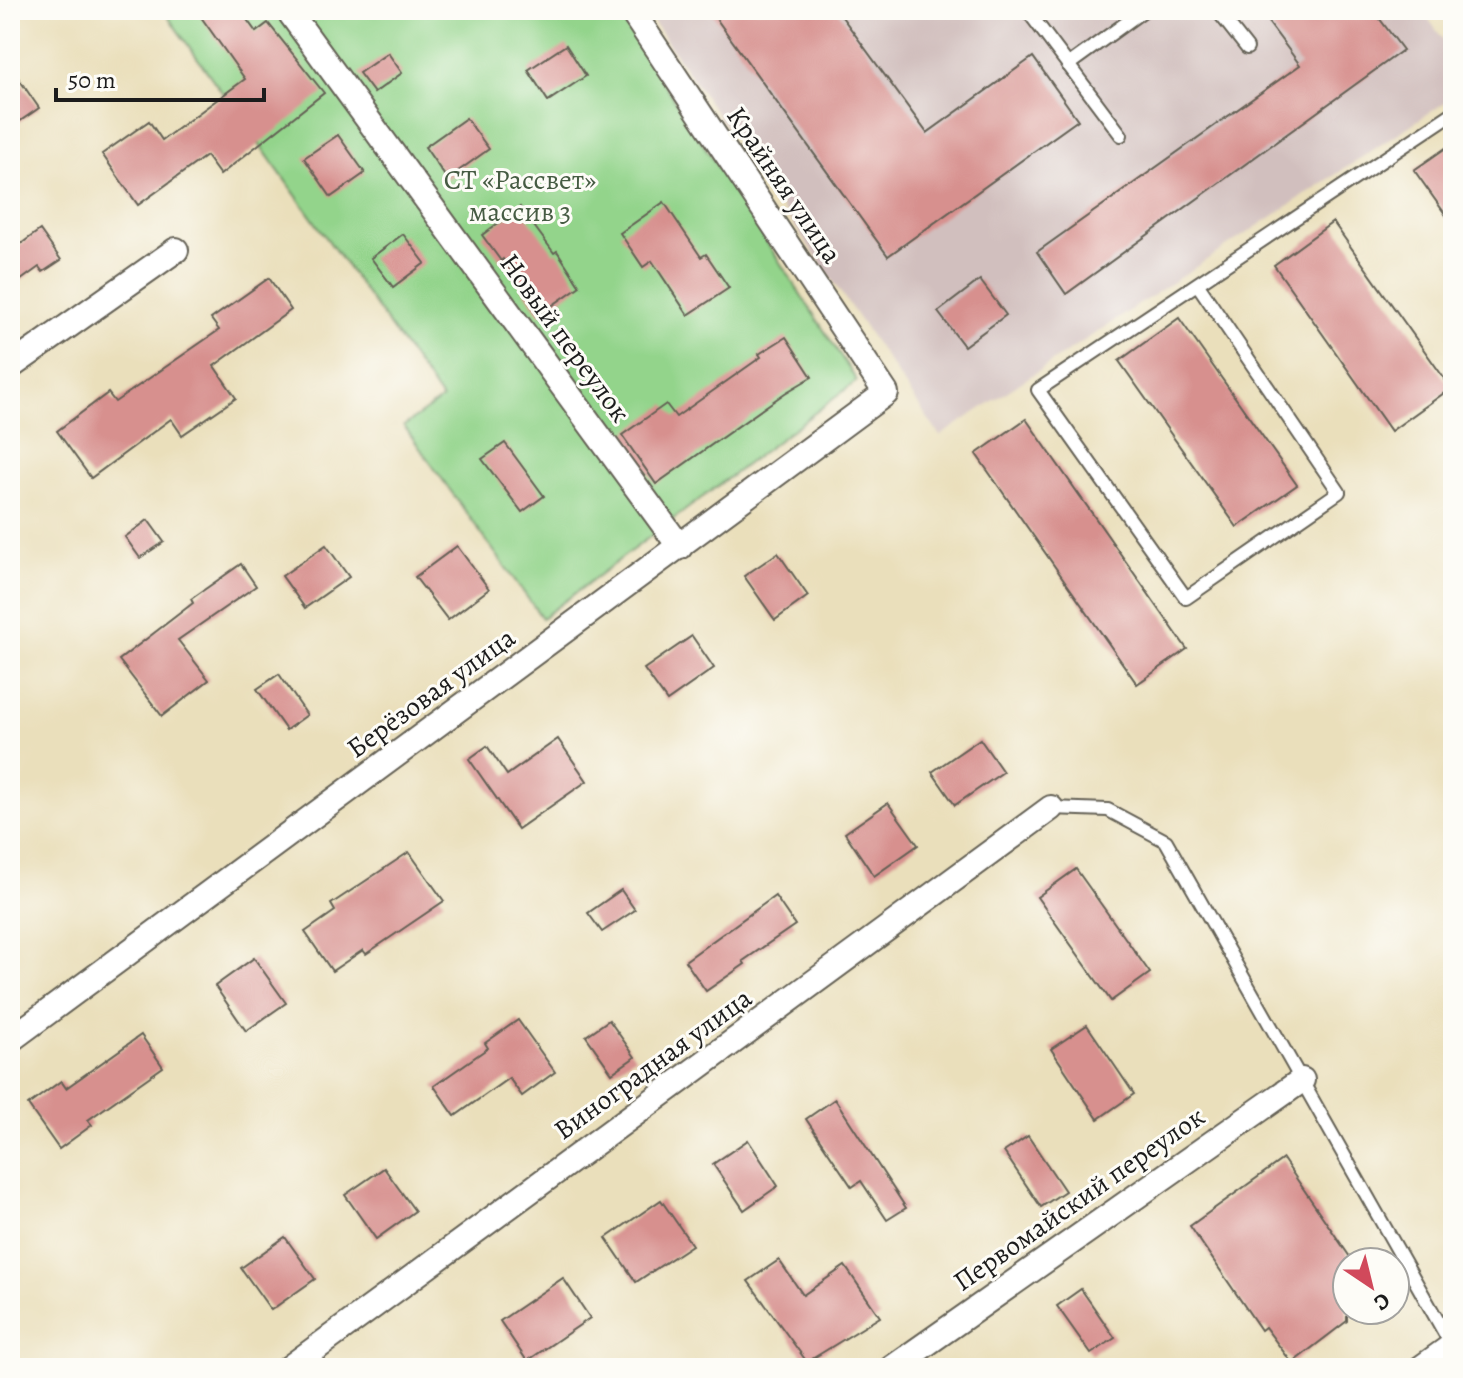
<svg xmlns="http://www.w3.org/2000/svg" width="1463" height="1378" viewBox="0 0 1463 1378" font-family="Alegreya,serif">
  <style>
    .industrial { fill: #d1bfbe }
    .green { fill: #93d48b; stroke: #587854; stroke-width: 2 }
    .building { fill: #d7908e }
    .lines { fill: none; stroke-linecap: round; stroke-linejoin: round }
    .lane-casing { stroke: #646054; stroke-width: 16 }
    .street-casing { stroke: #646054; stroke-width: 28 }
    .lane { stroke: #fff; stroke-width: 12 }
    .street { stroke: #fff; stroke-width: 24 }
    .labels { text-anchor: middle; dominant-baseline: central; stroke-width: 6; stroke-linejoin: round; paint-order: stroke }
    .park-label { font-size: 28px; fill: #465c43; stroke: #fdfcf7 }
    .street-label { font-size: 28px; fill: #1c1c1c; stroke: #fdfcf7 }
  </style>
  <rect width="100%" height="100%" fill="#fdfcf7"/>
  <filter id="ink" filterUnits="userSpaceOnUse"><feTurbulence type="fractalNoise" baseFrequency=".0125" numOctaves="2"/><feDisplacementMap in="SourceGraphic" scale="16" xChannelSelector="R" yChannelSelector="G"/><feConvolveMatrix kernelMatrix="1 2 1 2 8 2 1 2 1" color-interpolation-filters="sRGB"/></filter>
  <filter id="wash" filterUnits="userSpaceOnUse"><feTurbulence type="fractalNoise" baseFrequency=".006" numOctaves="4" result="noise"/><feDisplacementMap in="SourceGraphic" scale="32" xChannelSelector="R" yChannelSelector="G"/><feGaussianBlur stdDeviation="1.8" result="paint"/><feColorMatrix in="noise" values="0 0 0 0 0 0 0 0 0 0 0 0 0 0 0 0 0 1.4 0 .05"/><feComposite in="paint" operator="in"/></filter>
  <g filter="url(#wash)">
    <rect width="100%" height="100%" fill="#eadfbb"/>
    <path class="industrial" d="M 645,10 L 1422,10 L 1453,53 L 1453,97 L 940,436 Z"/>
    <path class="green" d="M 163,10 L 616,10 L 857,381 L 542,618 L 404,426 L 442,399 Z"/>
    <g id="blocks">
      <g class="building">
        <path d="M 196,10 L 240,10 L 256,32 L 268,23 L 324,93 L 220,175 L 206,156 L 138,205 L 102,154 L 149,121 L 162,140 L 245,79 Z"/>
        <path d="M 710,10 L 837,10 L 927,133 L 1033,57 L 1078,120 L 888,256 Z"/>
        <path d="M 1259,10 L 1373,10 L 1403,50 L 1066,294 L 1037,252 L 1300,65 Z"/>
        <path d="M 566,45 L 586,76 L 548,101 L 528,70 Z"/>
        <path d="M 388,53 L 402,73 L 374,93 L 359,73 Z"/>
        <path d="M 10,66 L 39,108 L 10,128 Z"/>
        <path d="M 466,118 L 489,149 L 447,179 L 425,147 Z"/>
        <path d="M 338,135 L 365,173 L 331,197 L 304,158 Z"/>
        <path d="M 1453,143 L 1453,225 L 1414,170 Z"/>
        <path d="M 664,202 L 701,257 L 706,254 L 729,288 L 688,315 L 652,261 L 643,267 L 620,233 Z"/>
        <path d="M 520,207 L 554,253 L 557,251 L 580,286 L 540,314 L 503,259 L 501,261 L 482,235 Z"/>
        <path d="M 1333,222 L 1451,388 L 1391,431 L 1274,265 Z"/>
        <path d="M 40,230 L 61,260 L 43,272 L 39,267 L 10,288 L 10,252 Z"/>
        <path d="M 403,234 L 425,263 L 393,287 L 371,258 Z"/>
        <path d="M 269,278 L 291,310 L 214,366 L 236,398 L 182,435 L 171,419 L 91,478 L 57,431 L 108,393 L 115,402 L 219,330 L 211,319 Z"/>
        <path d="M 980,280 L 1006,315 L 964,346 L 938,312 Z"/>
        <path d="M 1179,318 L 1297,485 L 1237,527 L 1119,361 Z"/>
        <path d="M 786,337 L 812,377 L 785,393 L 656,484 L 622,435 L 666,404 L 676,417 L 761,357 L 759,354 Z"/>
        <path d="M 1026,419 L 1187,649 L 1137,684 L 976,454 Z"/>
        <path d="M 505,443 L 544,496 L 522,512 L 482,459 Z"/>
        <path d="M 148,520 L 164,542 L 140,558 L 125,537 Z"/>
        <path d="M 326,545 L 349,577 L 305,608 L 282,576 Z"/>
        <path d="M 457,546 L 489,589 L 448,620 L 415,577 Z"/>
        <path d="M 778,553 L 808,596 L 775,620 L 744,576 Z"/>
        <path d="M 241,564 L 256,586 L 178,640 L 209,680 L 162,716 L 119,660 L 193,603 L 191,599 Z"/>
        <path d="M 692,636 L 714,668 L 667,701 L 644,669 Z"/>
        <path d="M 279,674 L 307,715 L 286,730 L 257,689 Z"/>
        <path d="M 558,739 L 587,781 L 518,829 L 469,759 L 487,746 L 507,775 Z"/>
        <path d="M 980,739 L 1003,772 L 955,805 L 932,772 Z"/>
        <path d="M 888,803 L 918,845 L 874,876 L 845,833 Z"/>
        <path d="M 409,852 L 444,901 L 366,954 L 363,950 L 332,971 L 305,932 L 335,911 L 331,904 Z"/>
        <path d="M 1076,869 L 1150,973 L 1111,1001 L 1037,897 Z"/>
        <path d="M 621,890 L 635,910 L 602,932 L 588,913 Z"/>
        <path d="M 775,896 L 795,925 L 743,961 L 745,964 L 706,991 L 685,961 Z"/>
        <path d="M 254,958 L 286,1003 L 246,1031 L 215,986 Z"/>
        <path d="M 518,1020 L 555,1072 L 522,1096 L 509,1078 L 455,1116 L 434,1086 L 488,1048 L 485,1043 Z"/>
        <path d="M 609,1020 L 635,1057 L 612,1073 L 586,1036 Z"/>
        <path d="M 1087,1025 L 1134,1094 L 1098,1119 L 1051,1049 Z"/>
        <path d="M 141,1035 L 163,1067 L 88,1120 L 92,1125 L 59,1149 L 28,1105 L 61,1081 L 66,1088 Z"/>
        <path d="M 835,1099 L 906,1208 L 887,1220 L 861,1181 L 852,1187 L 806,1119 Z"/>
        <path d="M 1028,1136 L 1065,1191 L 1041,1207 L 1004,1152 Z"/>
        <path d="M 748,1140 L 778,1186 L 744,1210 L 713,1164 Z"/>
        <path d="M 1283,1159 L 1352,1260 L 1347,1262 L 1347,1321 L 1292,1363 L 1265,1327 L 1261,1330 L 1190,1226 Z"/>
        <path d="M 384,1168 L 415,1211 L 376,1239 L 345,1195 Z"/>
        <path d="M 661,1200 L 692,1245 L 636,1282 L 606,1238 Z"/>
        <path d="M 285,1237 L 315,1279 L 271,1310 L 241,1268 Z"/>
        <path d="M 779,1260 L 803,1295 L 845,1266 L 880,1317 L 807,1362 L 748,1281 Z"/>
        <path d="M 563,1278 L 590,1318 L 527,1361 L 500,1321 Z"/>
        <path d="M 1081,1289 L 1115,1338 L 1091,1354 L 1057,1306 Z"/>
      </g>
    </g>
  </g>
  <g filter="url(#ink)">
    <use href="#blocks" fill-opacity="0" stroke="#646054" stroke-width="2"/>
    <g class="lines">
      <defs>
        <g id="lane">
          <path d="M 1027,10 L 1121,135"/>
          <path d="M 1217,10 L 1247,48"/>
          <path d="M 1068,65 L 1144,10"/>
          <path d="M 1198,285 L 1339,492 L 1186,598 L 1038,390 L 1453,113"/>
          <path d="M 1051,808 L 1108,810 L 1166,841 L 1452,1346"/>
        </g>
        <g id="street">
          <path d="M 288,10 L 680,547"/>
          <path d="M 10,367 L 176,250"/>
          <path d="M 10,1040 L 886,393 L 631,10"/>
          <path d="M 289,1368 L 1051,808"/>
          <path d="M 892,1368 L 1302,1080"/>
          <path d="M 1421,1368 L 1453,1345"/>
        </g>
      </defs>
      <use href="#lane" class="lane-casing"/>
      <use href="#street" class="street-casing"/>
      <use href="#lane" class="lane"/>
      <use href="#street" class="street"/>
    </g>
  </g>
  <g class="labels">
    <g class="park-label">
      <text x="520" y="180">СТ «Рассвет»<tspan x="520" dy="32">массив 3</tspan></text>
    </g>
    <g class="street-label">
      <text transform="translate(784 185) rotate(56)">Крайняя улица</text>
      <text transform="translate(565 338) rotate(54)">Новый переулок</text>
      <text transform="translate(431 693) rotate(-36)">Берёзовая улица</text>
      <text transform="translate(653 1064) rotate(-36)">Виноградная улица</text>
      <text transform="translate(1079 1199) rotate(-35)">Первомайский переулок</text>
    </g>
  </g>
  <rect width="1463" height="1378" fill="none" stroke="#fdfcf7" stroke-width="40"/>
  <g transform="translate(1371 1286) rotate(145)"><circle r="38" fill="#fdfcf7" stroke="#a3a29f" stroke-width="2"/>
  <path d="M0-6L14 30L0 20L-14 30Z" fill="#d1495b"/>
  <text y="-12" font-size="22" font-weight="bold" text-anchor="middle" fill="#1c1c1c">С</text>
  </g>
  <path d="M56 88v12h208v-12" fill="none" stroke="#1c1c1c" stroke-width="4"/>
  <text x="68" y="88" font-size="24" fill="#1c1c1c" stroke="#fdfcf7" stroke-width="6" paint-order="stroke">50 m</text>
</svg>
